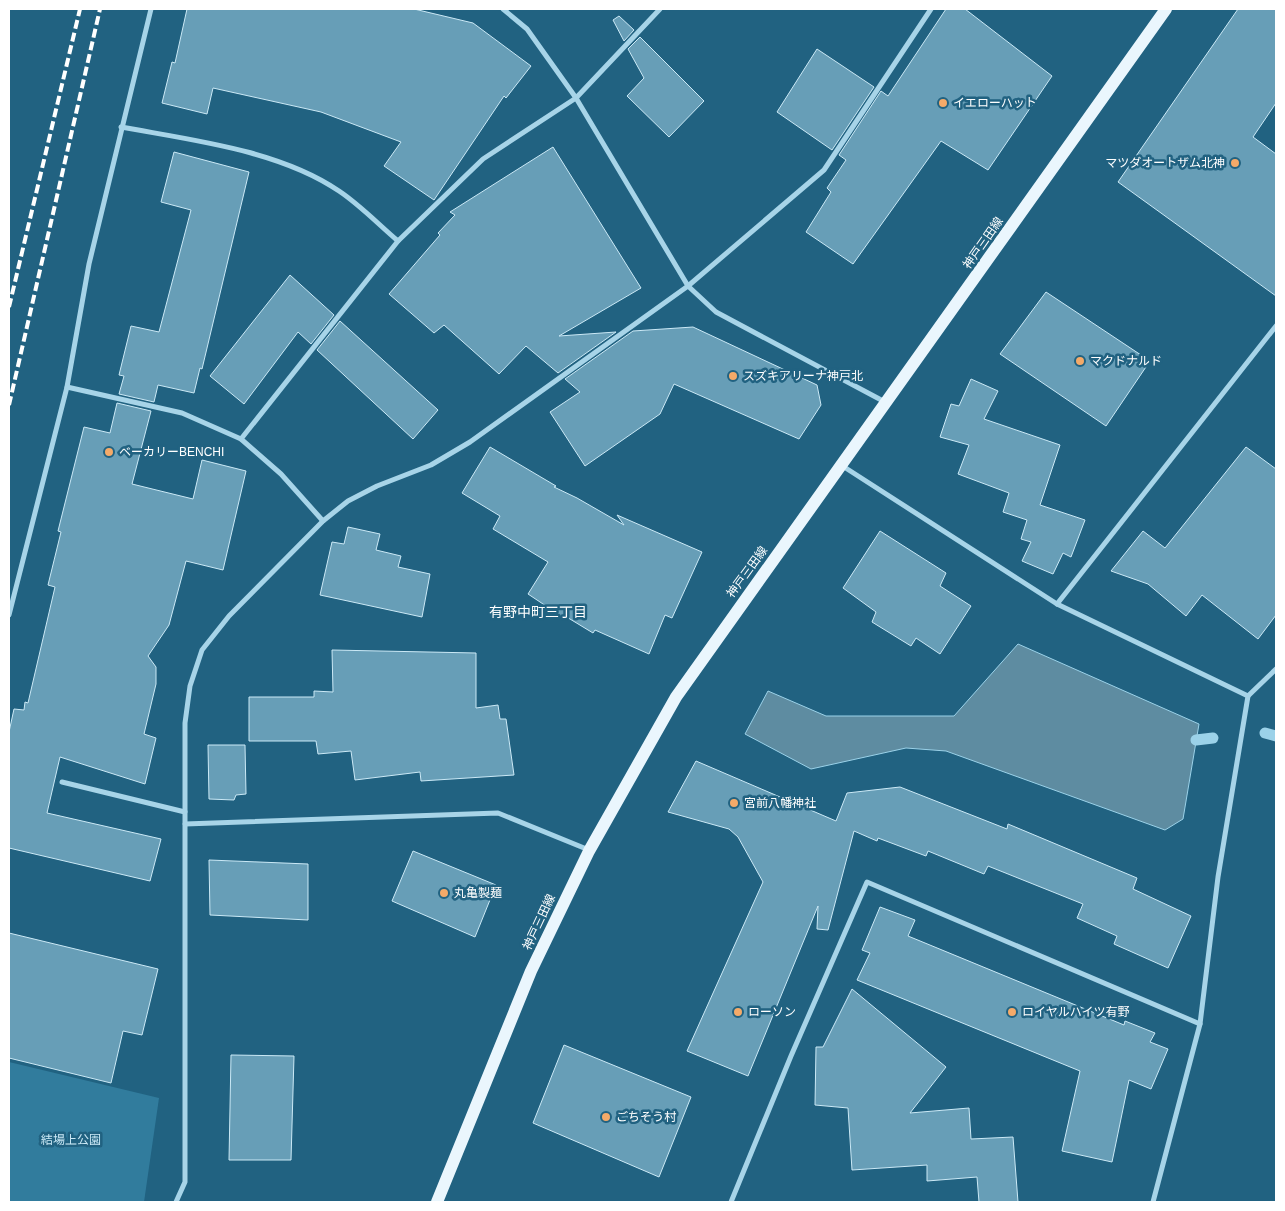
<svg xmlns="http://www.w3.org/2000/svg" width="1285" height="1211" viewBox="0 0 1285 1211" font-family="Helvetica,'Noto Sans JP',sans-serif">
  <style>
    .green { fill: #317c9d }
    .water { fill: #5e8ca1; stroke: #9bd2e9 }
    .lines { fill: none; stroke-linecap: round; stroke-linejoin: round }
    .stream { stroke: #9bd2e9; stroke-width: 11 }
    .building { fill: #679eb7; stroke: #cbe9f6 }
    .minor { stroke: #a7d4e8; stroke-width: 5 }
    .primary { stroke: #eaf6fd; stroke-width: 12 }
    .rail { stroke: #fff; stroke-width: 4; stroke-dasharray: 9 4; stroke-linecap: butt }
    .poi-dot { fill: #f4aa69; stroke: #216281; stroke-width: 2 }
    .labels { text-anchor: middle; dominant-baseline: central; stroke-width: 5; stroke-linejoin: round; paint-order: stroke }
    .poi-label { font-size: 12px; fill: #fff; stroke: #216281; text-anchor: start }
    .street-label { font-size: 12px; fill: #fff; stroke: #216281 }
    .park-label { font-size: 12px; fill: #cbe9f6; stroke: #216281 }
    .neighbourhood-label { font-size: 14px; fill: #fff; stroke: #216281 }
  </style>
  <rect width="100%" height="100%" fill="#216281"/>
  <path class="green" d="M 9,1062 L 159,1098 L 144,1202 L 9,1202 Z"/>
  <path class="water" d="M 1018,644 L 1199,724 L 1183,819 L 1165,830 L 946,751 L 906,748 L 811,769 L 745,734 L 768,691 L 826,716 L 954,716 Z"/>
  <g class="lines">
    <g class="stream">
      <path d="M 1265,733 L 1276,736"/>
      <path d="M 1196,740 L 1213,738"/>
    </g>
  </g>
  <g class="building">
    <path d="M 187,9 L 414,9 L 473,23 L 531,66 L 506,98 L 504,96 L 434,200 L 384,166 L 401,142 L 321,112 L 213,88 L 207,114 L 162,103 L 172,62 L 175,63 Z"/>
    <path d="M 946,9 L 965,9 L 1052,76 L 988,170 L 941,141 L 853,264 L 806,232 L 831,192 L 827,188 L 846,160 L 839,155 L 881,91 L 888,96 Z"/>
    <path d="M 1238,9 L 1276,9 L 1276,103 L 1253,137 L 1276,154 L 1276,296 L 1118,182 Z"/>
    <path d="M 619,16 L 634,30 L 624,41 L 613,20 Z"/>
    <path d="M 640,37 L 704,101 L 669,137 L 627,96 L 644,78 L 628,49 Z"/>
    <path d="M 817,49 L 874,87 L 832,150 L 777,112 Z"/>
    <path d="M 553,147 L 641,288 L 559,336 L 616,332 L 558,373 L 526,346 L 499,374 L 444,325 L 434,333 L 389,294 L 440,235 L 438,233 L 455,215 L 450,212 Z"/>
    <path d="M 174,152 L 249,172 L 202,369 L 200,368 L 194,393 L 158,385 L 154,402 L 119,394 L 124,376 L 119,375 L 131,326 L 159,332 L 191,210 L 161,202 Z"/>
    <path d="M 290,275 L 334,315 L 311,344 L 298,332 L 244,404 L 210,376 Z"/>
    <path d="M 1046,292 L 1150,361 L 1106,426 L 1000,354 Z"/>
    <path d="M 340,321 L 438,410 L 413,439 L 317,350 Z"/>
    <path d="M 693,327 L 817,385 L 821,405 L 799,439 L 674,384 L 660,414 L 585,466 L 550,412 L 580,392 L 565,379 L 633,331 Z"/>
    <path d="M 971,379 L 998,391 L 984,419 L 1060,445 L 1040,505 L 1085,520 L 1071,557 L 1063,553 L 1053,574 L 1022,561 L 1031,542 L 1021,539 L 1027,520 L 1003,512 L 1009,493 L 958,474 L 969,445 L 940,437 L 951,404 L 959,406 Z"/>
    <path d="M 117,403 L 151,411 L 132,484 L 193,499 L 202,460 L 246,471 L 223,570 L 186,561 L 169,625 L 148,656 L 156,667 L 156,684 L 144,734 L 156,738 L 145,784 L 60,757 L 47,813 L 161,839 L 150,881 L 9,848 L 9,732 L 14,709 L 24,710 L 25,702 L 28,703 L 55,587 L 48,585 L 61,532 L 58,531 L 84,427 L 110,433 Z"/>
    <path d="M 490,447 L 556,486 L 554,487 L 577,498 L 624,525 L 617,515 L 702,552 L 672,618 L 665,615 L 649,654 L 595,630 L 593,633 L 565,616 L 564,618 L 528,594 L 548,562 L 493,529 L 500,516 L 462,493 Z"/>
    <path d="M 1246,447 L 1276,469 L 1276,615 L 1258,639 L 1202,595 L 1186,616 L 1148,584 L 1111,571 L 1143,531 L 1165,548 Z"/>
    <path d="M 348,527 L 380,534 L 376,550 L 401,556 L 398,567 L 430,574 L 422,617 L 320,595 L 332,542 L 344,544 Z"/>
    <path d="M 880,531 L 946,573 L 940,586 L 971,606 L 940,654 L 916,638 L 911,646 L 872,622 L 876,612 L 843,588 Z"/>
    <path d="M 332,650 L 476,653 L 476,708 L 498,705 L 500,719 L 506,719 L 514,775 L 421,781 L 420,772 L 355,780 L 351,751 L 318,754 L 316,741 L 249,741 L 249,697 L 314,697 L 314,691 L 333,692 Z"/>
    <path d="M 208,745 L 245,745 L 246,794 L 236,795 L 234,800 L 209,799 Z"/>
    <path d="M 696,761 L 836,821 L 847,793 L 900,787 L 1007,829 L 1008,824 L 1137,878 L 1133,889 L 1191,916 L 1168,968 L 1114,944 L 1117,936 L 1077,918 L 1083,904 L 988,866 L 984,874 L 928,851 L 926,856 L 878,838 L 877,841 L 854,831 L 828,930 L 817,929 L 818,906 L 748,1076 L 687,1051 L 763,882 L 738,837 L 729,829 L 668,812 Z"/>
    <path d="M 413,851 L 496,885 L 475,937 L 392,901 Z"/>
    <path d="M 209,860 L 308,864 L 308,920 L 210,915 Z"/>
    <path d="M 880,907 L 915,920 L 908,936 L 1124,1025 L 1125,1021 L 1155,1033 L 1150,1042 L 1168,1049 L 1151,1089 L 1129,1080 L 1112,1162 L 1062,1151 L 1080,1071 L 857,980 L 870,953 L 862,950 Z"/>
    <path d="M 9,933 L 158,969 L 142,1035 L 123,1031 L 111,1083 L 9,1058 Z"/>
    <path d="M 852,989 L 946,1067 L 910,1113 L 969,1108 L 971,1139 L 1013,1137 L 1018,1202 L 979,1202 L 977,1177 L 927,1181 L 927,1165 L 852,1170 L 848,1108 L 815,1105 L 816,1047 L 823,1047 Z"/>
    <path d="M 564,1045 L 691,1097 L 659,1177 L 533,1123 Z"/>
    <path d="M 231,1055 L 294,1056 L 291,1160 L 229,1160 Z"/>
  </g>
  <g class="lines">
    <g class="minor">
      <path d="M 503,9 L 527,29 L 576,98 L 688,286 L 716,312 L 885,402"/>
      <path d="M 121,127 C 191,140 279,150 339,191 C 360,205 378,224 398,241"/>
      <path d="M 67,387 L 182,413 L 241,439"/>
      <path d="M 841,465 L 1057,604 L 1248,696 L 1218,877 L 1200,1024 L 1153,1202"/>
      <path d="M 323,521 L 281,474 L 241,439 L 398,241 L 483,159 L 576,98 L 660,9"/>
      <path d="M 1057,604 L 1276,326"/>
      <path d="M 9,615 L 67,387 L 89,264 L 151,9"/>
      <path d="M 1248,696 L 1276,669"/>
      <path d="M 62,782 L 185,812"/>
      <path d="M 185,824 L 498,813 L 589,850"/>
      <path d="M 176,1202 L 185,1182 L 185,723 L 190,686 L 202,650 L 229,616 L 323,521 L 348,501 L 377,486 L 431,465 L 470,442 L 688,286 L 824,170 L 931,9"/>
      <path d="M 731,1202 L 791,1056 L 867,882 L 1200,1024"/>
    </g>
    <path class="primary" d="M 437,1202 L 531,971 L 589,851 L 676,697 L 1166,9"/>
    <g class="rail">
      <path d="M 9,307 L 80,9"/>
      <path d="M 9,405 L 100,9"/>
    </g>
  </g>
  <g class="poi-dot">
    <circle cx="943" cy="103" r="5"/>
    <circle cx="1235" cy="163" r="5"/>
    <circle cx="1080" cy="361" r="5"/>
    <circle cx="733" cy="376" r="5"/>
    <circle cx="109" cy="452" r="5"/>
    <circle cx="734" cy="803" r="5"/>
    <circle cx="444" cy="893" r="5"/>
    <circle cx="738" cy="1012" r="5"/>
    <circle cx="1012" cy="1012" r="5"/>
    <circle cx="606" cy="1117" r="5"/>
  </g>
  <g class="labels">
    <g class="poi-label">
      <text x="953" y="103">イエローハット</text>
      <text x="1225" y="163" text-anchor="end">マツダオートザム北神</text>
      <text x="1090" y="361">マクドナルド</text>
      <text x="743" y="376">スズキアリーナ神戸北</text>
      <text x="119" y="452">ベーカリーBENCHI</text>
      <text x="744" y="803">宮前八幡神社</text>
      <text x="454" y="893">丸亀製麺</text>
      <text x="748" y="1012">ローソン</text>
      <text x="1022" y="1012">ロイヤルハイツ有野</text>
      <text x="616" y="1117">ごちそう村</text>
    </g>
    <g class="street-label">
      <text transform="translate(983 243) rotate(-55)">神戸三田線</text>
      <text transform="translate(747 572) rotate(-54)">神戸三田線</text>
      <text transform="translate(539 922) rotate(-65)">神戸三田線</text>
    </g>
    <g class="park-label">
      <text x="71" y="1140">結場上公園</text>
    </g>
    <g class="neighbourhood-label">
      <text x="538" y="612">有野中町三丁目</text>
    </g>
  </g>
  <rect width="1285" height="1211" fill="none" stroke="#ffffff" stroke-width="20"/>
</svg>
